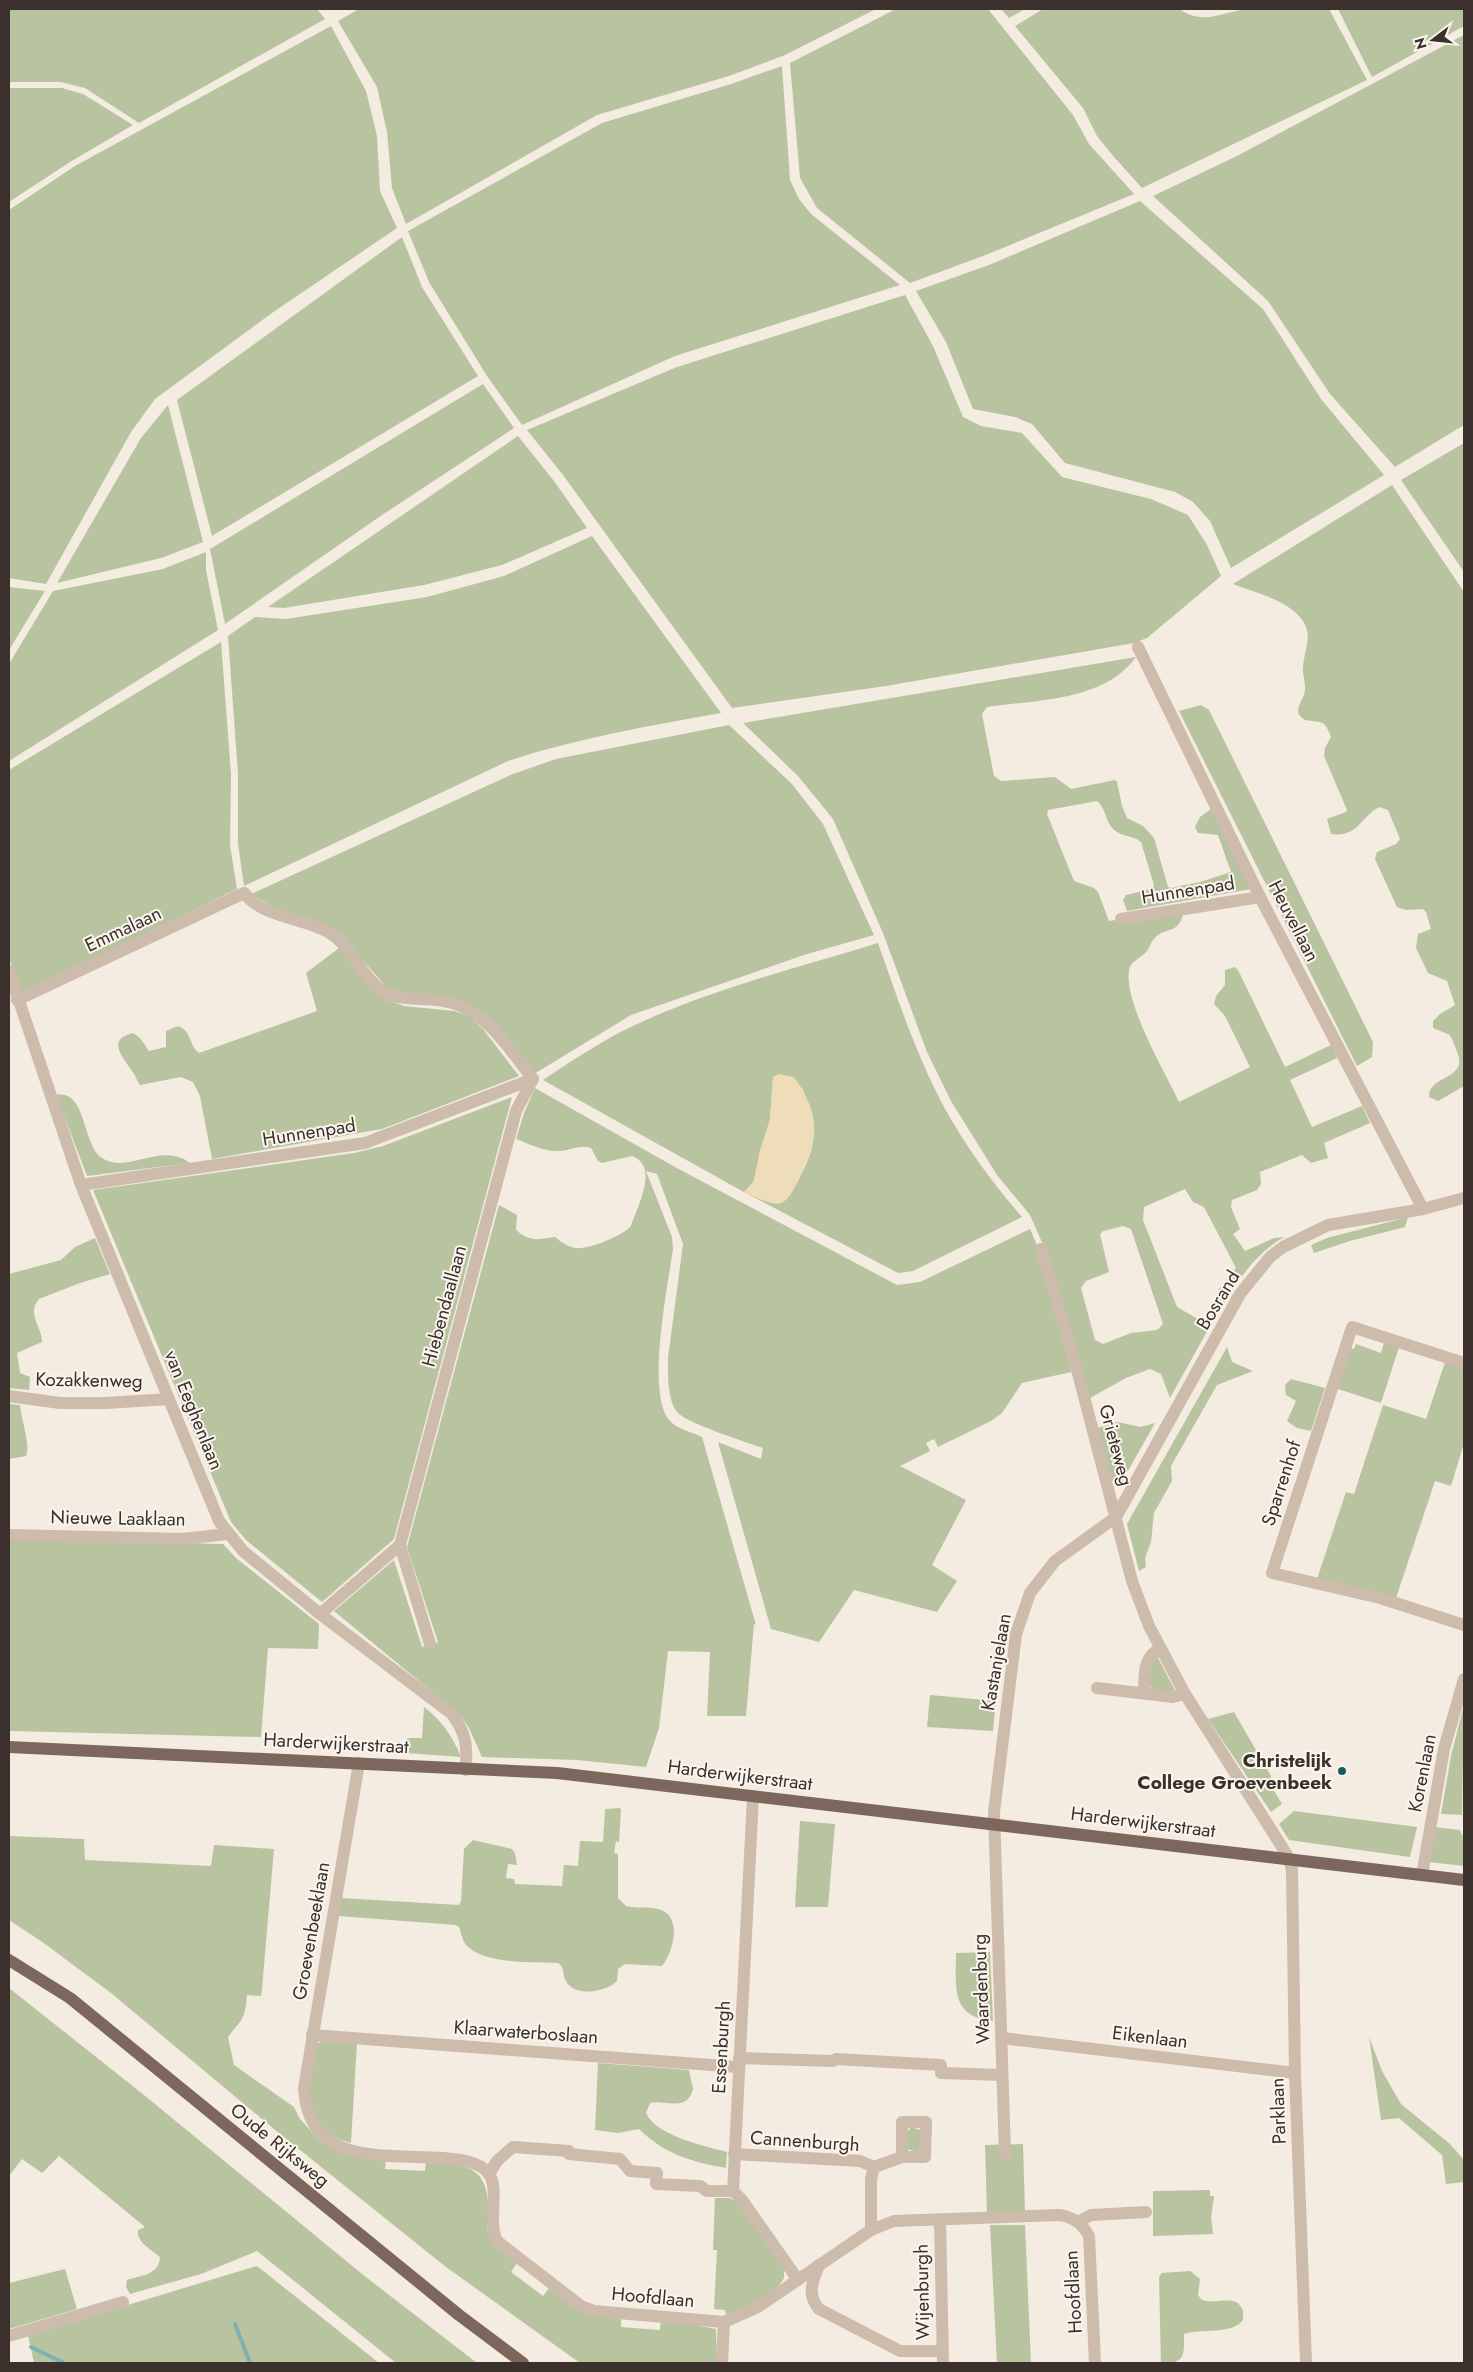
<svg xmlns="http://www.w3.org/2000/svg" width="1473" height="2372" viewBox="0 0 1473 2372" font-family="Jost,sans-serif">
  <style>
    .green { fill: #b8c4a0; fill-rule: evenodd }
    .sand { fill: #efdcb8 }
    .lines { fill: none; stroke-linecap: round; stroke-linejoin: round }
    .stream { stroke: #7fb0b2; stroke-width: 4 }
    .minor { stroke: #cdbbac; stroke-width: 12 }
    .major { stroke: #7d675c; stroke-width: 12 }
    .poi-dot { fill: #1f5a5e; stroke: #fbf5ee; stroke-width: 2 }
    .labels { text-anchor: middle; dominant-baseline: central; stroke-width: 4; stroke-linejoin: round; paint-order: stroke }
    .street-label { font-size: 19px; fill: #3b302b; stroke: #fbf5ee }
    .poi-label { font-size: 19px; font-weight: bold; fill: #3b302b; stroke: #fbf5ee; text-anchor: end }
  </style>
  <rect width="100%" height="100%" fill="#f4ebe1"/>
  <g class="green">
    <path d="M 9,9 L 317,9 L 325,19 L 139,123 L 85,88 L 61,82 L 9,82 Z"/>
    <path d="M 359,9 L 876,9 L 785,55 L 729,76 L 597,115 L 406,224 L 392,188 L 387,132 L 377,87 L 338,21 Z"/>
    <path d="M 896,9 L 988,9 L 1073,115 L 1089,144 L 1134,194 L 983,256 L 910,283 L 817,208 L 800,178 L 790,63 Z"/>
    <path d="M 1001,9 L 1025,9 L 1009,18 Z"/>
    <path d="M 1043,9 L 1179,9 C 1206,27 1224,10 1251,9 C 1277,7 1303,9 1329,9 L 1367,80 L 1142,188 L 1114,157 L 1097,136 L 1083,108 L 1015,26 Z"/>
    <path d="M 1338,9 L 1464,9 L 1464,26 L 1372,77 Z"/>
    <path d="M 331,26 L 366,91 L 377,136 L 380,191 L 397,228 L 272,313 L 155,399 L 131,432 L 46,584 L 9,578 L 9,210 L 75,166 Z"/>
    <path d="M 1464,35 L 1464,425 L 1395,467 L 1330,394 L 1268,301 L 1153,196 L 1235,157 Z"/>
    <path d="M 782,66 L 790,180 L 799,199 L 811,214 L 900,285 L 675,356 L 522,425 L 487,376 L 429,282 L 408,231 L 602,123 L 731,84 Z"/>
    <path d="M 9,88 L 62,88 L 83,94 L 133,125 L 70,162 L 9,202 Z"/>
    <path d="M 1140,201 L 1263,309 L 1321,399 L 1384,475 L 1231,568 L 1210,521 L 1193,502 L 1175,492 L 1065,463 L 1032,424 L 1015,417 L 973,409 L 946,342 L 916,291 L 989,265 Z"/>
    <path d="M 402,237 L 422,287 L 478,376 L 212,536 L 177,400 Z"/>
    <path d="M 905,295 L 933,346 L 963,417 L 981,426 L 1022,433 L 1062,477 L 1151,499 L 1188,515 L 1207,545 L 1221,576 L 1147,638 L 1134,643 L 886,686 L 732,708 L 563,475 L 527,430 L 677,367 Z"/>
    <path d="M 483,384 L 514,428 L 382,515 L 225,624 L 210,549 Z"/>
    <path d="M 168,405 L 203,542 L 161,558 L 57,583 L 141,438 Z"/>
    <path d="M 518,436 L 554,481 L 587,528 L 502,565 L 424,585 L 284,608 L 268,607 Z"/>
    <path d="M 1464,443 L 1464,572 L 1401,480 Z"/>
    <path d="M 1392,485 L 1464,592 L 1464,1086 L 1438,1101 L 1429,1097 C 1428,1077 1463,1079 1459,1058 C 1457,1050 1453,1042 1450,1035 L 1433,1028 L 1433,1021 L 1440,1014 L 1455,1005 L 1447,981 L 1428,973 L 1416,948 L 1418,934 L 1431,929 L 1426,912 L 1423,909 L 1406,910 L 1397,907 L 1375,859 L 1377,852 L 1396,844 L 1400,839 L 1388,810 L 1380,807 C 1361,815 1359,838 1331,834 L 1327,819 L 1346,812 L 1347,810 L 1324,756 L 1325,748 L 1331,737 C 1324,719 1323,723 1305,720 C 1290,711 1304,702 1305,690 C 1306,682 1302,675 1303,667 C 1305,645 1316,632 1296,613 C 1280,598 1253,592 1233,584 Z"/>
    <path d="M 592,536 L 721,713 C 649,726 577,738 508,761 L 244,886 L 238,844 L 238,774 L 228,636 L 255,617 L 286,619 L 427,597 L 504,576 Z"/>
    <path d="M 206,552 L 206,570 L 218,630 L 9,761 L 9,664 L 53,591 L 163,569 Z"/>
    <path d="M 9,587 L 45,591 L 9,650 Z"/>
    <path d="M 221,642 L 231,774 L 230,845 L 237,889 L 19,995 L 9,956 L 9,770 Z"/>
    <path d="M 1136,657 C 1105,701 1036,700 987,707 L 982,714 L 994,776 L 1001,781 L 1055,777 L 1071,789 L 1115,780 L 1117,782 L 1122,806 L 1127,818 L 1143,826 L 1154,838 L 1168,887 L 1171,888 L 1200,882 L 1231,872 L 1218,835 L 1198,833 L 1195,827 L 1200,817 L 1211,809 L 1251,889 L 1127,911 L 1123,900 L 1126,895 L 1151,889 L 1154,885 L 1141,842 C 1133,835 1121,837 1113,829 C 1105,821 1106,808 1097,801 L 1048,810 L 1047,814 L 1074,881 L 1094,888 L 1098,892 L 1109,921 L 1184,910 C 1179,937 1166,925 1154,939 C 1150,943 1150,948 1146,952 C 1140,959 1130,961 1129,971 C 1124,1003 1165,1072 1179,1102 L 1250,1067 L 1225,1016 L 1214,1004 L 1216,996 L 1225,985 L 1225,970 L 1235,967 L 1238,970 L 1285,1067 L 1331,1045 L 1337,1058 L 1290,1080 L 1312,1127 L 1362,1106 L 1370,1123 L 1324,1143 L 1328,1158 L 1311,1163 L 1302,1155 L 1260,1172 L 1261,1184 L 1257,1190 L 1232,1200 L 1231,1207 L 1240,1229 L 1233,1234 L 1245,1251 L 1274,1238 L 1284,1237 C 1255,1254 1236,1282 1220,1310 L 1214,1302 L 1219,1289 L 1236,1268 L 1204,1207 L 1193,1202 L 1185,1189 L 1144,1207 L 1143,1220 L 1177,1307 L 1210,1326 L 1170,1398 L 1161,1374 L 1150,1369 L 1126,1378 L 1090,1398 L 1044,1247 L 1030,1215 L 997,1175 L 951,1101 L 927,1052 L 883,933 L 833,819 L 798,776 L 743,723 ZM 1123,1226 L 1131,1229 L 1163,1324 L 1157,1330 L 1131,1333 L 1103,1344 L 1095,1340 L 1081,1288 L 1086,1281 L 1109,1272 L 1100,1234 L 1103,1231 Z"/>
    <path d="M 1201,705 L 1209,710 L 1373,1042 L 1372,1057 L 1357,1066 L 1179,711 Z"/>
    <path d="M 729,725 L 792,784 L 823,824 L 874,935 L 807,954 L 631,1015 L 534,1074 L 489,1018 L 387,988 L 344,939 L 282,912 L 251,894 L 513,774 L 556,759 Z"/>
    <path d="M 878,943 C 897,997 916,1054 943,1105 C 965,1146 992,1182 1022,1217 L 913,1271 L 898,1273 L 742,1191 L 543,1080 C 573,1060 603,1040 635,1025 C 712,989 797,968 878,943 ZM 773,1077 L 802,1088 C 821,1130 816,1146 796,1185 L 745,1192 L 754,1181 L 760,1151 L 770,1120 Z"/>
    <path d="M 339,948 L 387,1000 L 404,1006 L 454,1011 L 469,1016 L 483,1029 L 519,1076 L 382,1129 L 212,1159 L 200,1096 L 193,1082 L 181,1077 L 140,1085 C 137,1081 136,1076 132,1071 C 124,1059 105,1039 133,1033 L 140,1038 L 149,1051 L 166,1047 L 166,1031 L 178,1026 C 192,1031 189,1046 199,1053 L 317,1011 L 306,973 Z"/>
    <path d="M 535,1088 L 675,1167 L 897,1285 L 920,1282 L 1030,1229 L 1040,1252 L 1071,1372 L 1022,1383 L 1002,1413 L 991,1421 L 938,1447 L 934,1439 L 926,1443 L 930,1451 L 900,1466 L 966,1500 L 932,1565 L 957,1581 L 937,1612 L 854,1590 L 819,1642 L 771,1629 L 718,1442 L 761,1459 L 763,1448 C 746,1442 686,1423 677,1412 C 667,1399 668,1374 668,1358 L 683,1244 L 657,1174 L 646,1171 L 672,1237 L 673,1249 C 668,1285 646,1392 669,1420 C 676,1429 692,1432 702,1437 L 756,1625 L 754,1624 L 746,1716 L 707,1716 L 710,1652 L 668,1651 L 659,1728 L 646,1767 L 577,1760 L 482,1757 L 469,1728 L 459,1714 L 334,1611 L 394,1560 L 422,1647 L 438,1642 L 407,1547 L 499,1205 L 517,1215 L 516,1230 C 531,1243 539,1239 555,1237 C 561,1242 568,1247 576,1248 C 588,1250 624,1235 631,1226 C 637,1207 660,1166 632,1156 L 602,1163 L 598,1161 L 591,1148 C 578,1144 571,1151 559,1151 C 544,1152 530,1144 516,1139 L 524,1113 Z"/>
    <path d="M 56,1095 C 87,1089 82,1145 102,1158 C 127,1175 161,1141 190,1163 L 87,1176 Z"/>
    <path d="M 512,1097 L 394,1539 L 322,1602 L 246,1540 L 231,1522 L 93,1190 L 354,1153 L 383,1146 Z"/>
    <path d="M 1408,1217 L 1405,1227 L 1350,1241 L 1314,1253 L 1311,1245 L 1327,1238 Z"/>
    <path d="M 95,1238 L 110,1274 L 80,1283 L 39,1299 C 26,1314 42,1327 42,1342 L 17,1353 L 20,1373 L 30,1377 L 29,1390 L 9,1388 L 9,1274 L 61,1260 L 75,1247 Z"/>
    <path d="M 1384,1343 L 1399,1347 L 1381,1403 L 1335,1388 L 1349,1347 L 1354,1349 L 1356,1344 L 1381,1353 Z"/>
    <path d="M 1227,1347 L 1232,1362 L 1253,1371 L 1217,1385 L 1171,1466 L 1172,1481 L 1154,1513 L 1151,1542 L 1145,1558 L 1146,1567 L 1139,1571 L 1127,1524 Z"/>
    <path d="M 1445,1362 L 1464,1368 L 1464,1443 L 1451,1486 L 1435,1481 L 1396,1598 L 1317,1579 L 1346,1492 L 1354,1494 L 1383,1405 L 1426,1419 Z"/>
    <path d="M 1291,1379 L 1325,1388 L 1311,1431 L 1297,1428 L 1287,1421 L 1296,1401 L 1286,1395 L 1285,1385 Z"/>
    <path d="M 9,1404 L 20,1405 C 21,1418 31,1446 26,1456 L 9,1459 Z"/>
    <path d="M 1117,1422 L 1141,1427 L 1155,1423 L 1120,1485 L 1112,1481 L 1098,1428 Z"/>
    <path d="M 9,1539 L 223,1544 L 236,1558 L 319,1624 L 318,1649 L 268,1648 L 261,1737 L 9,1731 Z"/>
    <path d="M 1157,1656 L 1176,1692 C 1170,1691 1160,1692 1155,1690 C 1141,1684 1153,1664 1157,1656 Z"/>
    <path d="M 930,1695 L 996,1701 L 993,1731 L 927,1727 Z"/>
    <path d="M 1464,1704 L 1462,1815 L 1441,1814 L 1451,1756 Z"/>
    <path d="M 424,1707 C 442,1721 452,1735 461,1757 L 406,1753 L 407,1738 L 422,1738 Z"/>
    <path d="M 1234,1712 L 1271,1776 L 1270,1784 L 1282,1804 L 1271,1812 L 1208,1719 Z"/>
    <path d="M 620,1808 L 621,1810 L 619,1842 L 616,1841 L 614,1853 L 618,1854 L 618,1898 L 626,1906 C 636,1909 647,1906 658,1909 C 683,1915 674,1951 662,1966 L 625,1964 L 618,1969 L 617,1981 C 606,1992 575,1998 566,1981 C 562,1974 565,1967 558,1963 C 534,1962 479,1965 464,1942 C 462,1938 461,1932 459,1927 L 456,1925 L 338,1916 L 341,1898 L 459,1905 L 461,1901 L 464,1849 L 473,1840 L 512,1849 L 515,1853 L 517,1865 L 508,1864 L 506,1878 L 514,1879 L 515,1884 L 562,1886 L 564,1865 L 578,1866 L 580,1841 L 603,1842 L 605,1809 Z"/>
    <path d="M 1294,1811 L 1417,1827 L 1410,1857 L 1289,1840 L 1279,1824 Z"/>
    <path d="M 800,1821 L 835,1824 L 828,1907 L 795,1907 Z"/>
    <path d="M 1434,1827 L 1460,1830 L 1462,1835 L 1464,1835 L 1464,1866 L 1429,1862 Z"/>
    <path d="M 9,1836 L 84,1839 L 85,1860 L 211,1866 L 214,1845 L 274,1849 L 262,1989 L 261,1996 L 247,1995 C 245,2020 242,2019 228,2037 L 234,2065 L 294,2107 L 300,2119 L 321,2142 L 345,2155 L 386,2159 L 385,2169 L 425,2171 L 426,2161 C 458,2165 486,2162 488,2203 C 488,2211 486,2223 488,2231 C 492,2239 510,2256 517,2263 L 511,2272 L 543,2296 L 549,2288 L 621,2317 L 621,2327 L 660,2330 L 661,2319 L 716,2329 L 717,2363 L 580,2363 L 446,2267 L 280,2134 L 111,1993 L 41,1941 L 9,1920 Z"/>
    <path d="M 990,1952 L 993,2021 C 950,2017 956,1986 956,1953 Z"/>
    <path d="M 9,1988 L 144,2095 L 362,2274 L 477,2363 L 396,2363 L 257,2251 L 201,2274 L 130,2294 L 126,2287 L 127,2280 C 142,2275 159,2275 160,2257 C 151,2249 136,2242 138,2230 L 145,2227 L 59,2156 L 42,2173 L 22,2159 L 9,2176 Z"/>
    <path d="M 1369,2037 L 1382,2071 L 1401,2104 L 1450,2144 L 1464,2160 L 1464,2182 L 1446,2184 L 1442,2155 L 1399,2118 L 1381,2120 Z"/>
    <path d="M 324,2041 L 357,2043 L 351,2143 C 298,2129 309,2086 315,2044 Z"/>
    <path d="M 598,2063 L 689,2070 L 693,2089 C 687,2113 665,2099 650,2103 L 646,2113 C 656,2136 705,2146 727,2152 L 726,2168 C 692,2162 664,2154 639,2129 L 618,2133 L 595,2130 Z"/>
    <path d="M 911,2127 L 920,2130 L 920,2150 L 917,2152 L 907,2149 L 908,2131 Z"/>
    <path d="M 1023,2144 L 1025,2211 L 987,2213 L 985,2145 Z"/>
    <path d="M 1210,2190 L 1210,2196 L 1214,2196 L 1211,2217 L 1213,2234 L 1153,2236 L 1153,2191 Z"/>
    <path d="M 715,2198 L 729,2198 L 740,2203 L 784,2269 L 784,2278 C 776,2294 743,2312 726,2314 L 725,2310 L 714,2309 L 717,2250 L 713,2250 Z"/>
    <path d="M 990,2225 L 1025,2225 L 1031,2363 L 997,2363 Z"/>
    <path d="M 257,2266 L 379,2363 L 34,2363 L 28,2335 Z"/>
    <path d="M 65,2269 L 77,2309 L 9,2329 L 9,2283 Z"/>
    <path d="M 1190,2271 L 1200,2279 L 1198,2295 L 1201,2299 C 1212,2305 1226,2297 1238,2303 L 1243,2310 L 1243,2320 C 1232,2335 1202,2328 1184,2334 C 1184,2354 1186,2364 1161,2363 L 1159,2277 L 1162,2273 Z"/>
  </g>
  <path class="sand" d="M 779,1074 L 794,1077 C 822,1117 819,1140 797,1182 C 794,1189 789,1200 781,1203 C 770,1206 754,1196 744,1192 L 754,1181 L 760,1151 L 770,1120 L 773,1077 Z"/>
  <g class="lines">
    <g class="stream">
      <path d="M 235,2324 L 250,2363"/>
      <path d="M 31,2347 L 64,2363"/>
    </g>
    <g class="minor">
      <path d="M 1138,647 L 1260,897 L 1423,1209"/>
      <path d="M 1121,919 L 1260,897"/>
      <path d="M 9,971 L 81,1185 L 219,1521 L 243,1551 L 320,1614 L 452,1714 C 467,1735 467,1745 466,1770"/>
      <path d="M 17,1000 L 244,893 C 263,918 305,918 330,933 C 353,947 361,977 384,992 C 398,1001 427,998 444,1001 C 485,1008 509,1049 533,1079"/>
      <path d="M 81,1185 L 365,1143 L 533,1079"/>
      <path d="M 1041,1249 L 1079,1377 L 1132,1581 L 1149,1626 L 1185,1694 L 1289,1858 L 1292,1870 L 1295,2073 L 1306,2363"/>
      <path d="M 1464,1363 L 1352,1327 L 1272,1573 L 1380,1598 L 1464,1625"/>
      <path d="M 9,1396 L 60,1403 L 106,1403 L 169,1399"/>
      <path d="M 9,1535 L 183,1539 L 227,1534"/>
      <path d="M 320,1614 L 400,1545"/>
      <path d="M 430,1644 L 400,1545 L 516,1111 L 533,1079"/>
      <path d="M 1097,1688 L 1173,1697 L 1185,1694"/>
      <path d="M 1144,1693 C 1145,1676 1142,1657 1160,1649"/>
      <path d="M 359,1763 L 304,2088 C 308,2167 385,2154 443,2158 C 458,2159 480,2161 489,2174 C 500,2190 487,2221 497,2241 L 581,2306 L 594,2311 L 724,2322 L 758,2307 L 871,2230 L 894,2221 L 1059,2215 C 1073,2217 1082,2223 1089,2236 L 1095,2363"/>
      <path d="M 753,1796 L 733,2191 L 742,2200 L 798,2280"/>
      <path d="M 1422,1875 L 1444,1749 L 1464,1679"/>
      <path d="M 312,2035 L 738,2067"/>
      <path d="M 1002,2038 L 1295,2073"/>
      <path d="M 739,2058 L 833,2061 L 836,2059 L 941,2065 L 941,2073 L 1002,2075"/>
      <path d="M 734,2154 L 860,2161 L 874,2167 L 871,2179 L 871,2230"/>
      <path d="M 1005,2154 L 994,1812 L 1016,1634 L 1030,1593 L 1055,1561 L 1116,1517 L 1240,1294 L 1270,1257 L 1283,1247 L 1328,1225 L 1423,1209 L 1464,1198"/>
      <path d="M 874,2167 L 902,2157 L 902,2122 L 926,2122 L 925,2157 L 902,2157"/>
      <path d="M 489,2174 L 497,2161 L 513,2147 L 569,2151 L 569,2154 L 620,2159 L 630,2171 L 657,2173 L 656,2184 L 700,2186 L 707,2191 L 733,2191"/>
      <path d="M 940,2220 L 943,2363"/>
      <path d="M 1078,2222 L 1091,2215 L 1146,2212"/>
      <path d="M 819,2265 C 813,2281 806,2294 819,2309 L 900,2351 L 942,2351"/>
      <path d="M 9,2336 L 123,2302"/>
      <path d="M 722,2363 L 724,2322"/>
    </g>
    <g class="major">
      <path d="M 9,1747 L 557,1773 L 1464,1880"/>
      <path d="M 9,1960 L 70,1998 L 459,2315 L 523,2363"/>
    </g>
  </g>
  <circle class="poi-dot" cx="1342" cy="1771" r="5"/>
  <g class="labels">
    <g class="street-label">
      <text transform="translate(1188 890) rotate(-9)">Hunnenpad</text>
      <text transform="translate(1294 921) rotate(63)">Heuvellaan</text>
      <text transform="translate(123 929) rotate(-25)">Emmalaan</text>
      <text transform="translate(309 1132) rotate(-9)">Hunnenpad</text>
      <text transform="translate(1218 1300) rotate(-59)">Bosrand</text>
      <text transform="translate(444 1306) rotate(-75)">Hiebendaallaan</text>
      <text transform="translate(89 1380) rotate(1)">Kozakkenweg</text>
      <text transform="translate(194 1410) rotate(68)">van Eeghenlaan</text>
      <text transform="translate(1116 1445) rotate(75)">Grieteweg</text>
      <text transform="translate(1281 1483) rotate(-72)">Sparrenhof</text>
      <text transform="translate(118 1518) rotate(1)">Nieuwe Laaklaan</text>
      <text transform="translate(996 1662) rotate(-80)">Kastanjelaan</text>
      <text transform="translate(336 1743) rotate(3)">Harderwijkerstraat</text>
      <text transform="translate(1422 1773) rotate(-79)">Korenlaan</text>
      <text transform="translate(740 1775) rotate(7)">Harderwijkerstraat</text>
      <text transform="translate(1143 1822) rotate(7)">Harderwijkerstraat</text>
      <text transform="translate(311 1931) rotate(-80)">Groevenbeeklaan</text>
      <text transform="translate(981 1989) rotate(-92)">Waardenburg</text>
      <text transform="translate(526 2032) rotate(4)">Klaarwaterboslaan</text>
      <text transform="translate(1150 2037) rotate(7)">Eikenlaan</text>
      <text transform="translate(721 2047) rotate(-87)">Essenburgh</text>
      <text transform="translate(1278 2111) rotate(-92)">Parklaan</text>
      <text transform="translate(805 2141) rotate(4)">Cannenburgh</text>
      <text transform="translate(280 2145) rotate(39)">Oude Rijksweg</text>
      <text transform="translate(922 2292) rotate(-91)">Wijenburgh</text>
      <text transform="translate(1073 2292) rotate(-93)">Hoofdlaan</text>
      <text transform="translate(653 2297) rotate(5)">Hoofdlaan</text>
    </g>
    <g class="poi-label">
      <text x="1332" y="1760">Christelijk<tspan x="1332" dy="22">College Groevenbeek</tspan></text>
    </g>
  </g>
  <rect width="1473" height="2372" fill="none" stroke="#3b302b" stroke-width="20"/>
  <g transform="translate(1433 40) rotate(254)" stroke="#fbf5ee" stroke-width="4" paint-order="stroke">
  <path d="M0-4L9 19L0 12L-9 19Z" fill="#3b302b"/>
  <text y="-8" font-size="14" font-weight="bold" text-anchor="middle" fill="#3b302b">N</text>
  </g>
</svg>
